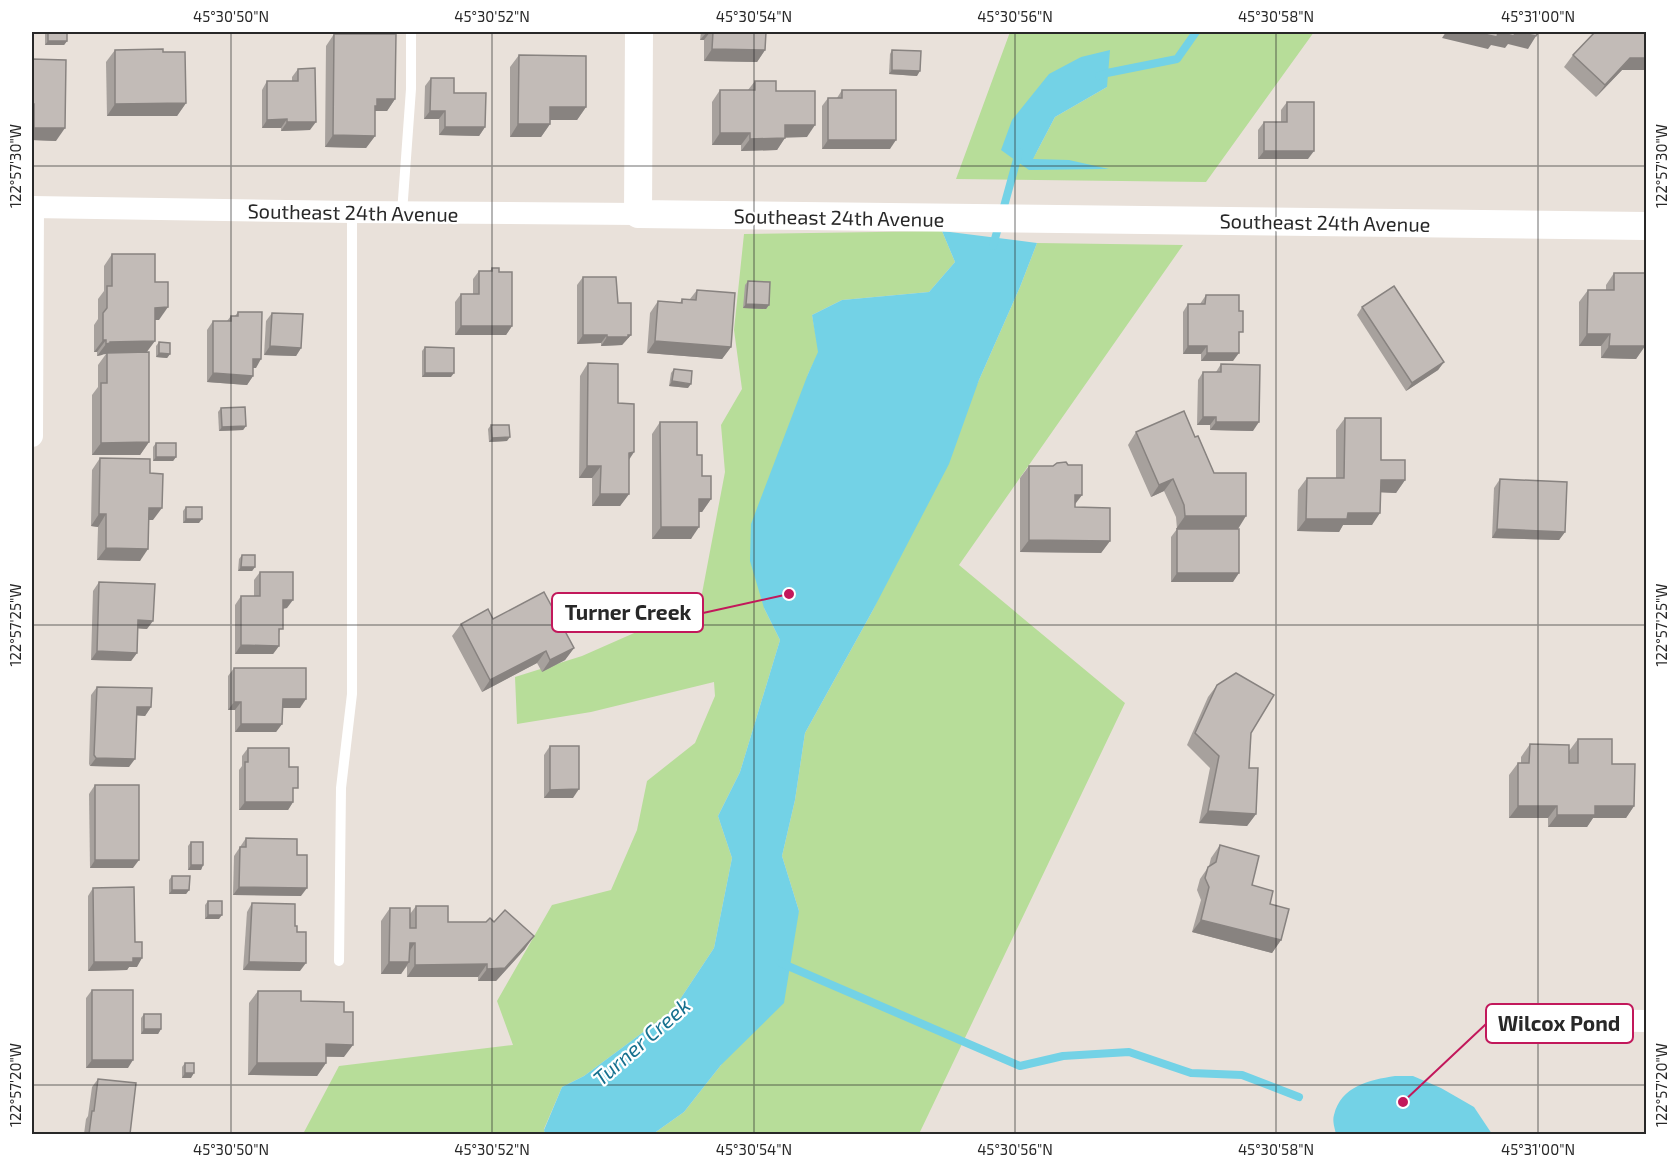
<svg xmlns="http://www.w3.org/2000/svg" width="1678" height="1166" viewBox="0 0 1678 1166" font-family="'Exo 2',sans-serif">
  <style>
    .green { fill: #b7dd99; fill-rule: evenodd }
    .water { fill: #73d2e6 }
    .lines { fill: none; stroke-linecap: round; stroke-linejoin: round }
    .stream { stroke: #73d2e6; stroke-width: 8 }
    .service { stroke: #fff; stroke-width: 10 }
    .minor { stroke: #fff; stroke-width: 22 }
    .tertiary { stroke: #fff; stroke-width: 28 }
    .wall { fill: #a7a19d }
    .shaded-wall { fill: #888380 }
    .building { fill: #c2bbb7; stroke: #888380; stroke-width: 1.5 }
    .ticks { fill: none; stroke: #282828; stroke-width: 1.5; stroke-opacity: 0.45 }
    .labels { text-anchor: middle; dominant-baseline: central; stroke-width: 4.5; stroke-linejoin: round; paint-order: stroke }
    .street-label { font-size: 20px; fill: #282828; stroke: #fff }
    .water-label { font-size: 21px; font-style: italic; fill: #16708e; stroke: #fff }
    .leader { fill: none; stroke: #c2185b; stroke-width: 2 }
    .callout-dot { fill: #c2185b; stroke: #fff; stroke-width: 2 }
    .callout { fill: #fff; stroke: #c2185b; stroke-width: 2 }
    .callout-label { font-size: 21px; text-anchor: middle; font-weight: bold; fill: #282828 }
    .neatline { fill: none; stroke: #282828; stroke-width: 2 }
    .ticks-label { font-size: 15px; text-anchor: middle; fill: #282828 }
  </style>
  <rect width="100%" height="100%" fill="#e9e1da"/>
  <g class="green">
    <path d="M 1010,32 L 1314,32 L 1206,182 L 956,179 ZM 1081,57 L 1107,87 L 1055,117 L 1033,159 Z"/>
    <path d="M 942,231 L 955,262 L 929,292 L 842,300 L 812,315 L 819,352 L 808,374 L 764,608 L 780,640 L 740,772 L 718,816 L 732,858 L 714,948 L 673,1010 L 584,1076 L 562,1087 L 544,1129 L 545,1134 L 303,1134 L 339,1066 L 513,1045 L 497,1001 L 552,905 L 611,890 L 637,830 L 647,781 L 695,743 L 715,696 L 714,682 L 591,712 L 517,724 L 515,677 L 582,656 L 700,604 L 725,472 L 721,425 L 742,389 L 734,330 L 744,234 Z"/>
    <path d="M 1037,243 L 1183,245 L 959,565 L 1125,703 L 919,1134 L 653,1134 L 684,1112 L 721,1065 L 799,911 L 782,856 L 795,800 L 805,733 L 873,610 L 979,380 L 1020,287 Z"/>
  </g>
  <g class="water">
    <path d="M 1110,50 L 1107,87 L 1055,117 L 1033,159 L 1069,160 L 1109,169 L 1029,170 L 1001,150 L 1012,120 L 1049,74 L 1081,57 Z"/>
    <path d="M 942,231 L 1037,243 L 1020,287 L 979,380 L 949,464 L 873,610 L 805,733 L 795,800 L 782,856 L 799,911 L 784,1003 L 721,1065 L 684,1112 L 653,1134 L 545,1134 L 544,1130 L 562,1087 L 584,1076 L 673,1010 L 714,948 L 732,858 L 718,816 L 740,772 L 780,640 L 764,608 L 750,561 L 751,524 L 808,374 L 818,352 L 812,315 L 842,300 L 929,292 L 955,262 Z"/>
    <path d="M 1395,1076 L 1413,1076 L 1441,1088 L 1474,1107 L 1492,1134 L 1336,1134 C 1335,1129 1332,1121 1334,1115 C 1341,1086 1369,1080 1395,1076 Z"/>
  </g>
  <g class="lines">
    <g class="stream">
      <path d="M 1099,76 L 1107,73 L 1177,59 L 1196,32"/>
      <path d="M 993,246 L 1019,152"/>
      <path d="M 781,963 L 1020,1066 L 1063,1056 L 1129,1052 L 1191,1073 L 1242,1075 L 1299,1097"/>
    </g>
    <g class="service">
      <path d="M 402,213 L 411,89 L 411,32"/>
      <path d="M 339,961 L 341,788 L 352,694 L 352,212"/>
    </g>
    <g class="minor">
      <path d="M 32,207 L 352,212 L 638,214"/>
      <path d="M 32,436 L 33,207"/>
      <path d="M 1496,1019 L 1646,1021"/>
    </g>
    <path class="tertiary" d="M 639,32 L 638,214 L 1646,226"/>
  </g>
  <g class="wall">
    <path d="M 45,32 L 67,32 L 67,41 L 64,45 L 45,45 Z"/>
    <path d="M 701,32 L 766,32 L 765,50 L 757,62 L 704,61 L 704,40 L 700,40 Z"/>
    <path d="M 334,34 L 395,99 L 387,111 L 375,111 L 375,136 L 366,148 L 325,147 L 326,46 Z"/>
    <path d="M 115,50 L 163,52 L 186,103 L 177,116 L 107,116 L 106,62 Z"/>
    <path d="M 892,50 L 917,76 L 889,74 L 890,54 Z"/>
    <path d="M 519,55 L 586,107 L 577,120 L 550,120 L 550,124 L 541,137 L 510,137 L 510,67 Z"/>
    <path d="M 1573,55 L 1622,70 L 1596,97 L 1564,67 Z"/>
    <path d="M 32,59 L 56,141 L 32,140 Z"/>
    <path d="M 298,69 L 310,130 L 281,131 L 281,128 L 262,128 L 262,90 L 267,81 L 292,81 L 292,77 Z"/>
    <path d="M 431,78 L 454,93 L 485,127 L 479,136 L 439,135 L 439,119 L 424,119 L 425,86 Z"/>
    <path d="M 755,81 L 776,91 L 807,137 L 785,137 L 777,150 L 741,151 L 741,145 L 712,145 L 712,102 L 720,90 L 748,90 Z"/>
    <path d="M 842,90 L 890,149 L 822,149 L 822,106 L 828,98 L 837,98 Z"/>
    <path d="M 1287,102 L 1308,159 L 1258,159 L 1258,130 L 1264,122 L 1281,122 L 1281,110 Z"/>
    <path d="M 112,254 L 155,282 L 159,320 L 155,320 L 147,352 L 149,442 L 140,455 L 92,455 L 92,395 L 98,387 L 98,365 L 106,354 L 97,356 L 97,352 L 94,352 L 94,325 L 98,319 L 98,299 L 104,291 L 104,266 Z"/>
    <path d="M 492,268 L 499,272 L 512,326 L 506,335 L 455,335 L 455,302 L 461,294 L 473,294 L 473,279 L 479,271 L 490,271 Z"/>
    <path d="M 1614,273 L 1647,273 L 1647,346 L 1645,346 L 1636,359 L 1601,358 L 1601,346 L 1579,346 L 1579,302 L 1588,290 L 1606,290 L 1606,285 Z"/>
    <path d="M 583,277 L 618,303 L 631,335 L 622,345 L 601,346 L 601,343 L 577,344 L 577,285 Z"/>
    <path d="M 748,281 L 769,305 L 766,309 L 743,308 L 745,285 Z"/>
    <path d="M 697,290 L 731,347 L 722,359 L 647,353 L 650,313 L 658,301 L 680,303 L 682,299 L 690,299 Z"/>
    <path d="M 1206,295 L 1239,338 L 1233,361 L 1201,361 L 1201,354 L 1183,354 L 1183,312 L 1188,304 L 1200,304 Z"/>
    <path d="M 1362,307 L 1444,362 L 1438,370 L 1406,391 L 1357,315 Z"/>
    <path d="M 238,312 L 256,368 L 253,368 L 253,376 L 247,385 L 207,382 L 207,330 L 213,321 L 227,321 L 231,316 L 235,316 Z"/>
    <path d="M 272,313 L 301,348 L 296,356 L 264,355 L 266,321 Z"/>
    <path d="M 159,342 L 170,354 L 167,358 L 156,357 L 156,346 Z"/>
    <path d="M 425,347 L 451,377 L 422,377 L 422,351 Z"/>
    <path d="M 588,363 L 618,403 L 634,452 L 629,460 L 629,494 L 620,506 L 592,506 L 592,478 L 579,478 L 580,376 Z"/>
    <path d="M 1221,364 L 1253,431 L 1210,430 L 1210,425 L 1197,425 L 1198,380 L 1203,372 L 1216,372 Z"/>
    <path d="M 674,369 L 688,388 L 669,386 L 671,373 Z"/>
    <path d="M 221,408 L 246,426 L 243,430 L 219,431 L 218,412 Z"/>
    <path d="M 1345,418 L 1381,460 L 1405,480 L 1396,493 L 1381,492 L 1372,525 L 1343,525 L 1339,532 L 1297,531 L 1298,490 L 1307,478 L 1336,478 L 1336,430 Z"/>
    <path d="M 660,422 L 697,455 L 702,476 L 711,499 L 702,512 L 699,512 L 691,539 L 652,539 L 652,434 Z"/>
    <path d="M 491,425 L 507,441 L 489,442 L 488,429 Z"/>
    <path d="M 1136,432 L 1238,529 L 1233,582 L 1171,582 L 1171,537 L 1177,529 L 1176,517 L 1164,491 L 1151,497 L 1128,445 Z"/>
    <path d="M 156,443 L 176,457 L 173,461 L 153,461 L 153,447 Z"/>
    <path d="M 100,458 L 150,473 L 153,520 L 149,520 L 140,561 L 97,560 L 98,527 L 91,526 L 92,470 Z"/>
    <path d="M 1029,466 L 1082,495 L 1075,503 L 1075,507 L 1110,541 L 1101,553 L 1020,552 L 1020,478 Z"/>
    <path d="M 1500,479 L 1565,532 L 1559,540 L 1492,538 L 1494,488 Z"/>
    <path d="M 186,507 L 199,523 L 183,523 L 183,511 Z"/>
    <path d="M 242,555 L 255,567 L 252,571 L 238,571 L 239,559 Z"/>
    <path d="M 260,572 L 287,608 L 283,609 L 279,634 L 279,646 L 273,654 L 235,654 L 235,605 L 241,596 L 254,596 L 254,580 Z"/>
    <path d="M 99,582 L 147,629 L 137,628 L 137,653 L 131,661 L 91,660 L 93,591 Z"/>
    <path d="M 620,615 L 636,622 L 633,627 L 617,628 L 617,620 Z"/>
    <path d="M 493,619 L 574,648 L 565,660 L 542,672 L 537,663 L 482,692 L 452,636 L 461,624 Z"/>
    <path d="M 234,668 L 300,708 L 282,708 L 282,724 L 276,732 L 235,732 L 235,710 L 228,710 L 228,676 Z"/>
    <path d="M 1217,685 L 1251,733 L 1249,768 L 1256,814 L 1247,826 L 1199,823 L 1210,768 L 1187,745 L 1208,697 Z"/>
    <path d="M 97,687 L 151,707 L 145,716 L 137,715 L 129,767 L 90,766 L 89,764 L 91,695 Z"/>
    <path d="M 1578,739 L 1612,764 L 1634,806 L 1626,818 L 1593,818 L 1587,827 L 1548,827 L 1548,818 L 1509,818 L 1509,775 L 1518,763 L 1521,763 L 1521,757 L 1530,744 L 1569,751 Z"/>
    <path d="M 550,746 L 573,798 L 544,798 L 544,755 Z"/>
    <path d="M 248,748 L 289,767 L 293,794 L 293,802 L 288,810 L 239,810 L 239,770 L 242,766 L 242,756 Z"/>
    <path d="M 95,785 L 133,868 L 90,868 L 89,794 Z"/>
    <path d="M 246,838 L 297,855 L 301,896 L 233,895 L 234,856 Z"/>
    <path d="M 191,842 L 203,865 L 201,870 L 188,870 L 188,846 Z"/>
    <path d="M 1220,845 L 1252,885 L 1270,904 L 1281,940 L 1272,953 L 1192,932 L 1201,900 L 1197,890 L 1200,879 L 1209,866 L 1211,858 Z"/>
    <path d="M 172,876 L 189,890 L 186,894 L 169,894 L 169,880 Z"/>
    <path d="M 93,888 L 135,942 L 137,967 L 129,967 L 127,970 L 88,971 L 88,896 Z"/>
    <path d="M 208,901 L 219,919 L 205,919 L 205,905 Z"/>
    <path d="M 252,903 L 295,926 L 300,971 L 243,970 L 247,912 Z"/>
    <path d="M 416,906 L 448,922 L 525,949 L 496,981 L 478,981 L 478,977 L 407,977 L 407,966 L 401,974 L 381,974 L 381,921 L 390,908 L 410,914 Z"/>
    <path d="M 92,990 L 128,1068 L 86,1068 L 86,998 Z"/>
    <path d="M 258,991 L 344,1057 L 326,1057 L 326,1063 L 317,1076 L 248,1075 L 249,1003 Z"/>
    <path d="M 144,1014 L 161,1029 L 158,1034 L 141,1034 L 141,1018 Z"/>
    <path d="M 185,1063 L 191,1078 L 182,1078 L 182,1067 Z"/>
    <path d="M 98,1079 L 130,1134 L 84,1134 L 86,1119 L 88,1116 L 92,1087 Z"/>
  </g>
  <g class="shaded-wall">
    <path d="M 707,32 L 710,32 L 704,40 L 700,40 Z"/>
    <path d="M 1446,32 L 1517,32 L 1536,36 L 1528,49 L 1508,44 L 1505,48 L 1491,45 L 1488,49 L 1442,38 Z"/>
    <path d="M 48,41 L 67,41 L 64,45 L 45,45 Z"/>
    <path d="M 712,49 L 765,50 L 757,62 L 704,61 Z"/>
    <path d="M 1630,58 L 1647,58 L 1647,70 L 1622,70 L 1596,97 L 1605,85 Z"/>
    <path d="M 892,70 L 920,71 L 917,76 L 889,74 Z"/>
    <path d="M 377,99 L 395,99 L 387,111 L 374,111 L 369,119 Z"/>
    <path d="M 186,103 L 177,116 L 107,116 L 115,104 Z"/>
    <path d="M 550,107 L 586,107 L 577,120 L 541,120 Z"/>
    <path d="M 430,111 L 445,111 L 439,119 L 424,119 Z"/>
    <path d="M 287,119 L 281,128 L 262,128 L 267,120 Z"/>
    <path d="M 287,122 L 316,122 L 310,130 L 281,131 Z"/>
    <path d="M 518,124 L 550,124 L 541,137 L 510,137 Z"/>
    <path d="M 785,125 L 815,125 L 807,137 L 777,138 Z"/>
    <path d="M 445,127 L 485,127 L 479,136 L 439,135 Z"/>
    <path d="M 34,128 L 65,128 L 56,141 L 32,140 L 32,131 Z"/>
    <path d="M 720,133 L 750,133 L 741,145 L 712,145 Z"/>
    <path d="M 333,135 L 375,136 L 366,148 L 325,147 Z"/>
    <path d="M 785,138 L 777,150 L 741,151 L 750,139 Z"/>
    <path d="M 828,140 L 896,140 L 890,149 L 822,149 Z"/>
    <path d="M 1264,151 L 1314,151 L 1308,159 L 1258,159 Z"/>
    <path d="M 746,304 L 769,305 L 766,309 L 743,308 Z"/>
    <path d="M 168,307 L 159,320 L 146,320 L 155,308 Z"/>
    <path d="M 461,326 L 512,326 L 506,335 L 455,335 Z"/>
    <path d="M 1645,333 L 1647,333 L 1647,346 L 1636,345 Z"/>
    <path d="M 1587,334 L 1610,334 L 1601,346 L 1579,346 Z"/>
    <path d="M 583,335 L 607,335 L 601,343 L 577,344 Z"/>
    <path d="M 631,335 L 622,345 L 601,346 L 607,337 Z"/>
    <path d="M 103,340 L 106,340 L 97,352 L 94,352 Z"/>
    <path d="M 155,341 L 146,353 L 103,354 L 102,355 L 97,356 L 106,344 L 110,342 Z"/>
    <path d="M 655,341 L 731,347 L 722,359 L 647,353 Z"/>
    <path d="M 270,346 L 301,348 L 296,356 L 264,355 Z"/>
    <path d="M 1188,346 L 1207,346 L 1201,354 L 1183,354 Z"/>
    <path d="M 1609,346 L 1645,346 L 1636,359 L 1601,358 Z"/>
    <path d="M 159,353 L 170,354 L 167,358 L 156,357 Z"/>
    <path d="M 1207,353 L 1239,353 L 1233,361 L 1201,361 Z"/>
    <path d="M 253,359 L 261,359 L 256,368 L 247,368 Z"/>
    <path d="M 1444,362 L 1438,370 L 1406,391 L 1412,383 Z"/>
    <path d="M 213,373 L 253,376 L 247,385 L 207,382 Z"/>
    <path d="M 425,373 L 454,373 L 451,377 L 422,377 Z"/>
    <path d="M 672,381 L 691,384 L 688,388 L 669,386 Z"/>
    <path d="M 1203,417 L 1216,417 L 1210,425 L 1197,425 Z"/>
    <path d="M 1216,422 L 1259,422 L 1253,431 L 1210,430 Z"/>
    <path d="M 246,426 L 243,430 L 219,431 L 222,427 Z"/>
    <path d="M 510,437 L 507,441 L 489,442 L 492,438 Z"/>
    <path d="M 149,442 L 140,455 L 92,455 L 101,443 Z"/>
    <path d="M 634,452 L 625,465 L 629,453 Z"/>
    <path d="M 156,457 L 176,457 L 173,461 L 153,461 Z"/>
    <path d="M 587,466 L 601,466 L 592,478 L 579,478 Z"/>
    <path d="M 1173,479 L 1164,491 L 1151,497 L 1159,485 Z"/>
    <path d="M 1381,480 L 1405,480 L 1396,493 L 1372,492 Z"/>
    <path d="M 600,494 L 629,494 L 620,506 L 592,506 Z"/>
    <path d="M 1075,495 L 1082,495 L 1073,507 Z"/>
    <path d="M 699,499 L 711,499 L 702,512 L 690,512 Z"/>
    <path d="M 149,508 L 162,508 L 153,520 L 140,520 Z"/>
    <path d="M 1348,513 L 1380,513 L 1372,525 L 1343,525 L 1339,532 L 1297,531 L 1306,519 Z"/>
    <path d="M 99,514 L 106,514 L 98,527 L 91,526 Z"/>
    <path d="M 1185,516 L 1246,516 L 1238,529 L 1176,529 Z"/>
    <path d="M 186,519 L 202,519 L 199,523 L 183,523 Z"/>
    <path d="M 661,527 L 699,527 L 691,539 L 652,539 Z"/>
    <path d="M 1497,529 L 1565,532 L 1559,540 L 1492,538 Z"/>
    <path d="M 1029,540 L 1110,541 L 1101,553 L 1020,552 Z"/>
    <path d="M 106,548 L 148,549 L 140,561 L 97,560 Z"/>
    <path d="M 241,567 L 255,567 L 252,571 L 238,571 Z"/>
    <path d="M 1177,573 L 1239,573 L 1233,582 L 1171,582 Z"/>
    <path d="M 283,600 L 293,600 L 287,608 L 278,609 Z"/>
    <path d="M 138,620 L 153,621 L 147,629 L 132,628 Z"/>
    <path d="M 636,622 L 633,627 L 617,628 L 620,623 Z"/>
    <path d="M 241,645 L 279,646 L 273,654 L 235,654 Z"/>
    <path d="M 574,648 L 565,660 L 542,672 L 550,660 Z"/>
    <path d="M 97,651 L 137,653 L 131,661 L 91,660 Z"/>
    <path d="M 546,651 L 537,663 L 482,692 L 490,680 Z"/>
    <path d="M 283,699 L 306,699 L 300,708 L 277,708 Z"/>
    <path d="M 234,702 L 241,702 L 235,710 L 228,710 Z"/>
    <path d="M 137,707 L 151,707 L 145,716 L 131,715 Z"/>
    <path d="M 241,724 L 282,724 L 276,732 L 235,732 Z"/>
    <path d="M 96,758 L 135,759 L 129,767 L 90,766 Z"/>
    <path d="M 579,789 L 573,798 L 544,798 L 550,790 Z"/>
    <path d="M 245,802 L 293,802 L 288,810 L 239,810 Z"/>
    <path d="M 1518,806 L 1557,806 L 1548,818 L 1509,818 Z"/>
    <path d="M 1595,806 L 1634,806 L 1626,818 L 1593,818 L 1587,827 L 1548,827 L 1557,815 Z"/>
    <path d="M 1208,811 L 1256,814 L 1247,826 L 1199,823 Z"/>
    <path d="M 95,860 L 139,860 L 133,868 L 90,868 Z"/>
    <path d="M 191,865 L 203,865 L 201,870 L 188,870 Z"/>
    <path d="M 239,887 L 307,888 L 301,896 L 233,895 Z"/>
    <path d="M 172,890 L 189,890 L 186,894 L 169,894 Z"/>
    <path d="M 208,915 L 222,915 L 219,919 L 205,919 Z"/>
    <path d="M 1201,920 L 1281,940 L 1272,953 L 1192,932 Z"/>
    <path d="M 534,936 L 525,949 L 496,981 L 478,981 L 487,969 Z"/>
    <path d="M 410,943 L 415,943 L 407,955 Z"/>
    <path d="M 133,958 L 142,958 L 137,967 L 129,967 L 127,970 L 88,971 L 94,962 Z"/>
    <path d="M 249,962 L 306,963 L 300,971 L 243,970 Z"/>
    <path d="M 389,962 L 409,962 L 401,974 L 381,974 Z"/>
    <path d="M 487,964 L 478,977 L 407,977 L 415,965 Z"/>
    <path d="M 144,1029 L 161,1029 L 158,1034 L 141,1034 Z"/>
    <path d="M 326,1044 L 353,1045 L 344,1057 L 317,1056 Z"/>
    <path d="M 92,1060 L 133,1060 L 128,1068 L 86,1068 Z"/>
    <path d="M 257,1063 L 326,1063 L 317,1076 L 248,1075 Z"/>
    <path d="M 185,1073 L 194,1073 L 191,1078 L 182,1078 Z"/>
  </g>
  <g class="building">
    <rect x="48" y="32" width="19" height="9"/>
    <path d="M 713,32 L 766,32 L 765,50 L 712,49 Z"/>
    <path d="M 1475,32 L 1515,32 L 1514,36 L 1498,32 L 1497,37 Z"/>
    <path d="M 1517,32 L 1538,32 L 1536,36 Z"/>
    <path d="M 1595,32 L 1647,32 L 1647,58 L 1630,58 L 1605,85 L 1573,55 Z"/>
    <path d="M 334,34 L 396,34 L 395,99 L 377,99 L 377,106 L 375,106 L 375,136 L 333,135 Z"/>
    <path d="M 163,49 L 163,52 L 185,52 L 186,103 L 115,104 L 115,50 Z"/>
    <path d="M 892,50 L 921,51 L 920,71 L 892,70 Z"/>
    <path d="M 519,55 L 586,56 L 586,107 L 550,107 L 550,124 L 518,124 Z"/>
    <path d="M 32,59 L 66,60 L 65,128 L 34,128 L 34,104 L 32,104 Z"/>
    <path d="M 315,68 L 316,122 L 287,122 L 287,119 L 267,120 L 267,81 L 298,81 L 298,69 Z"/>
    <path d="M 431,78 L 454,78 L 454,93 L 486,93 L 485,127 L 445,127 L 445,111 L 430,111 Z"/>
    <path d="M 755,81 L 776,81 L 776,91 L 815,91 L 815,125 L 785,125 L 785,138 L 750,139 L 750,133 L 720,133 L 720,90 L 755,90 Z"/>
    <path d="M 842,90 L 896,90 L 896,140 L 828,140 L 828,98 L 842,98 Z"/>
    <path d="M 1287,102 L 1314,102 L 1314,151 L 1264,151 L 1264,122 L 1287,122 Z"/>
    <path d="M 112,254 L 155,254 L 155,282 L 168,282 L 168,307 L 155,308 L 155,341 L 110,342 L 110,343 L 106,344 L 106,340 L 103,340 L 103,313 L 107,308 L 107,286 L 112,286 Z"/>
    <path d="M 492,268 L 499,268 L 499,272 L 512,272 L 512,326 L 461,326 L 461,294 L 479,294 L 479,271 L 492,271 Z"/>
    <path d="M 1614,273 L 1647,273 L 1647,333 L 1645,333 L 1645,346 L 1609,346 L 1610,334 L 1587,334 L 1588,290 L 1614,290 Z"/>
    <path d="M 583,277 L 616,277 L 618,303 L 631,303 L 631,335 L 628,335 L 628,337 L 607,337 L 607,335 L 583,335 Z"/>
    <path d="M 748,281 L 770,282 L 769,305 L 746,304 Z"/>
    <path d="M 1394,286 L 1444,362 L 1412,383 L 1362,307 Z"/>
    <path d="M 697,290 L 735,293 L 731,347 L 655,341 L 658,301 L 682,303 L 682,299 L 696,300 Z"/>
    <path d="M 1206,295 L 1239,295 L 1239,311 L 1243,311 L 1243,332 L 1239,332 L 1239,353 L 1207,353 L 1207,346 L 1188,346 L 1188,304 L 1205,304 Z"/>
    <path d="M 238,312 L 262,312 L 261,359 L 253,359 L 253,376 L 213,373 L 213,321 L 231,321 L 231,316 L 238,316 Z"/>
    <path d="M 272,313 L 303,314 L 301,348 L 270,346 Z"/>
    <path d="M 159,342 L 170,343 L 170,354 L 159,353 Z"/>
    <path d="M 425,347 L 454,348 L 454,373 L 425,373 Z"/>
    <path d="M 149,352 L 149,442 L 101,443 L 101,383 L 107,383 L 107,353 Z"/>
    <path d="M 588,363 L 618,364 L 618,403 L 634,404 L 634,452 L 629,453 L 629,494 L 600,494 L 601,466 L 587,466 Z"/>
    <path d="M 1221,364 L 1260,365 L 1259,422 L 1216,422 L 1216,417 L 1203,417 L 1203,372 L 1221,372 Z"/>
    <path d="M 674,369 L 692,371 L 691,384 L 672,381 Z"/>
    <path d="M 245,407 L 246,426 L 222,427 L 221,408 Z"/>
    <path d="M 1184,411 L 1195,437 L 1198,436 L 1214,473 L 1246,473 L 1246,516 L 1185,516 L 1184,505 L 1173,479 L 1159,485 L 1136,432 Z"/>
    <path d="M 1345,418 L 1381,418 L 1381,460 L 1405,460 L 1405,480 L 1381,480 L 1380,513 L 1348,513 L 1347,519 L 1306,519 L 1307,478 L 1344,478 Z"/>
    <path d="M 660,422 L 697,422 L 697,455 L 702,455 L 702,476 L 711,476 L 711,499 L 699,499 L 699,527 L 661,527 Z"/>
    <path d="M 491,425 L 509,425 L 510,437 L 492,438 Z"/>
    <rect x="156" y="443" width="20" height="14"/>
    <path d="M 100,458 L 150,459 L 150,473 L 163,474 L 162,508 L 149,508 L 148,549 L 106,548 L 106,514 L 99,514 Z"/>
    <path d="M 1066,462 L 1068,465 L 1082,465 L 1082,495 L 1075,495 L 1075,507 L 1110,508 L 1110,541 L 1029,540 L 1029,466 L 1053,466 L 1057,463 Z"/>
    <path d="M 1500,479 L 1567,482 L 1565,532 L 1497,529 Z"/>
    <rect x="186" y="507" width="16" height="12"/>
    <rect x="1177" y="529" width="62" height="44"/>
    <path d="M 242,555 L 255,555 L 255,567 L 241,567 Z"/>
    <path d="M 260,572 L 293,572 L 293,600 L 283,600 L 283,629 L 279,629 L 279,646 L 241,645 L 241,596 L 260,596 Z"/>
    <path d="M 99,582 L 155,584 L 153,621 L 138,620 L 137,653 L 97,651 Z"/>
    <path d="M 544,592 L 574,648 L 550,660 L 546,651 L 490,680 L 461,624 L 488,609 L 493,619 Z"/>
    <path d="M 234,668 L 306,668 L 306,699 L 283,699 L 282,724 L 241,724 L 241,702 L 234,702 Z"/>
    <path d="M 1236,673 L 1274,695 L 1251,733 L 1249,768 L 1258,768 L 1256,814 L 1208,811 L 1219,756 L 1195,733 L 1217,685 Z"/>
    <path d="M 97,687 L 152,688 L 151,707 L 137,707 L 135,759 L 96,758 L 94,755 Z"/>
    <path d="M 1578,739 L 1612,739 L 1612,764 L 1635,764 L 1634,806 L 1595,806 L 1595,815 L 1557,815 L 1557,806 L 1518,806 L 1518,763 L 1529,763 L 1530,744 L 1569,745 L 1569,763 L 1578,763 Z"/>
    <path d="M 550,746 L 579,746 L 579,789 L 550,790 Z"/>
    <path d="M 248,748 L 289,748 L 289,767 L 298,767 L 298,788 L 293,788 L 293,802 L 245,802 L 245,762 L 248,762 Z"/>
    <rect x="95" y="785" width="44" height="75"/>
    <path d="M 246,838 L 297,839 L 297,855 L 307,855 L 307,888 L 239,887 L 240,847 L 246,847 Z"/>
    <rect x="191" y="842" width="12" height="23"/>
    <path d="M 1220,845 L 1259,856 L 1252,885 L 1273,891 L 1270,904 L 1289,909 L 1281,940 L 1201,920 L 1209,887 L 1205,878 L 1208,867 L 1216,862 Z"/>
    <path d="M 172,876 L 190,876 L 189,890 L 172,890 Z"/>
    <path d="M 134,887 L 135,942 L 142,942 L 142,958 L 133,958 L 133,962 L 94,962 L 93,888 Z"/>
    <rect x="208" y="901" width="14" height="14"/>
    <path d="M 252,903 L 295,904 L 295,926 L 297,926 L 297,932 L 306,932 L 306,963 L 249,962 Z"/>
    <path d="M 416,906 L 448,906 L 448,922 L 486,922 L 490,918 L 494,922 L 505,910 L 534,936 L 505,968 L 487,969 L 487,964 L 415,965 L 415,943 L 410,943 L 409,962 L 389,962 L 390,908 L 410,908 L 410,928 L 416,928 Z"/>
    <rect x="92" y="990" width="41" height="70"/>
    <path d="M 258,991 L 301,991 L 301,1001 L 344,1002 L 344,1012 L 353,1012 L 353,1045 L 326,1044 L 326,1063 L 257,1063 Z"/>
    <rect x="144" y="1014" width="17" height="15"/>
    <rect x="185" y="1063" width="9" height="10"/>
    <path d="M 98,1079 L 136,1083 L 130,1134 L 89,1134 L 92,1111 L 94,1111 Z"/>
  </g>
  <path class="ticks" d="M 231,32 L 231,1134M 492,32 L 492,1134M 754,32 L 754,1134M 1015,32 L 1015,1134M 1276,32 L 1276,1134M 1538,32 L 1538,1134M 32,166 L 1646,166M 32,625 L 1646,625M 32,1085 L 1646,1085"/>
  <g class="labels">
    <g class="street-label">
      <text transform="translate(353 212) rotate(1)">Southeast 24th Avenue</text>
      <text transform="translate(839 217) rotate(1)">Southeast 24th Avenue</text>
      <text transform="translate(1325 222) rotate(1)">Southeast 24th Avenue</text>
    </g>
    <g class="water-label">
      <text transform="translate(641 1041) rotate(-41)">Turner Creek</text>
    </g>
  </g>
  <path class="leader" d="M789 594L703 613M1403 1102L1486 1024"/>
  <g class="callout-dot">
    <circle cx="789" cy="594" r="6"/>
    <circle cx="1403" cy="1102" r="6"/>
  </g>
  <g class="callout">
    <rect x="552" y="593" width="151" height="39" rx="6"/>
    <rect x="1486" y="1004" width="147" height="39" rx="6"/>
  </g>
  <g class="callout-label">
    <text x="628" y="620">Turner Creek</text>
    <text x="1559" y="1031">Wilcox Pond</text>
  </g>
  <rect width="1678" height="1166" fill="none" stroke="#ffffff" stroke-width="66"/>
  <rect x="33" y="33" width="1612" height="1100" class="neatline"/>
  <g class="ticks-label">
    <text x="231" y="22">45°30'50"N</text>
    <text x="492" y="22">45°30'52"N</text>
    <text x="754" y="22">45°30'54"N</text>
    <text x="1015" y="22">45°30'56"N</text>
    <text x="1276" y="22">45°30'58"N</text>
    <text x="1538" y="22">45°31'00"N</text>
    <text transform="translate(1662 166) rotate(-90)" y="5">122°57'30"W</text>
    <text transform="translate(16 166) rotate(-90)" y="5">122°57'30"W</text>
    <text transform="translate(1662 625) rotate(-90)" y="5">122°57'25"W</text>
    <text transform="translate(16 625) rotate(-90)" y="5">122°57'25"W</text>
    <text transform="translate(16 1085) rotate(-90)" y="5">122°57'20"W</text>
    <text transform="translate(1662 1085) rotate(-90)" y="5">122°57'20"W</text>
    <text x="231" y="1155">45°30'50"N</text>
    <text x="492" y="1155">45°30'52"N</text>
    <text x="754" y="1155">45°30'54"N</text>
    <text x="1015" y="1155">45°30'56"N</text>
    <text x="1276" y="1155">45°30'58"N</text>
    <text x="1538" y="1155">45°31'00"N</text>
  </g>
</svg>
